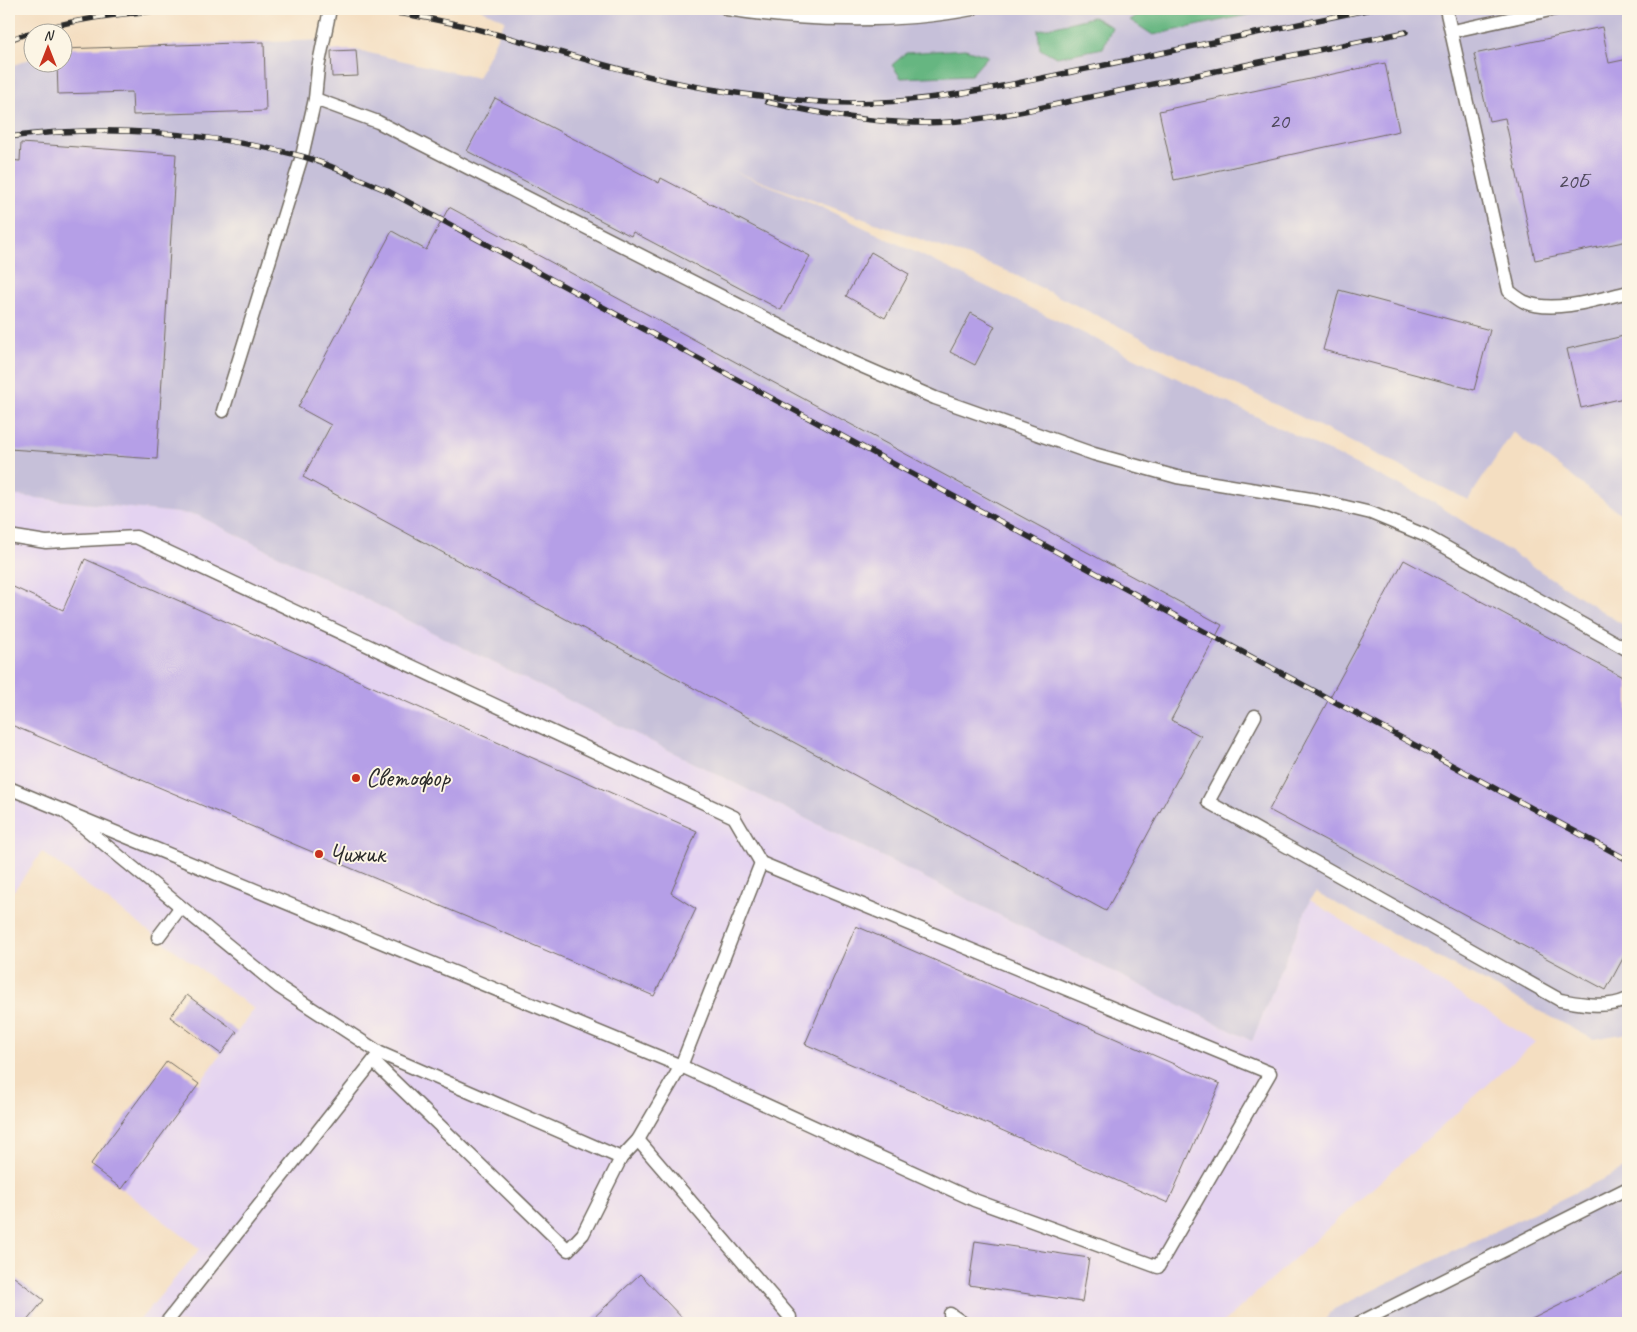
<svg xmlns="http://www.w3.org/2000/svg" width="1637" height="1332" viewBox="0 0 1637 1332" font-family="Caveat,sans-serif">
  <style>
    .built { fill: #e4d3f1 }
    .industrial { fill: #c6c0d9 }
    .forest { fill: #66b681; stroke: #487056 }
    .building { fill: #b59fe7 }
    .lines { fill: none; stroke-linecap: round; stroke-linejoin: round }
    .service-casing { stroke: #716a60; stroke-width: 15 }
    .service { stroke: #fff; stroke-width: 12 }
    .rail-casing { stroke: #2b2b2b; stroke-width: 5.5 }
    .rail { stroke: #fcf5e5; stroke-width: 4; stroke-dasharray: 11; stroke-linecap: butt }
    .poi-dot { fill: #c8321e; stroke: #fcf5e5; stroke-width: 2 }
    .labels { text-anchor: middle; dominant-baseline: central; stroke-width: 4; stroke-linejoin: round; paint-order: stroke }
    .number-label { font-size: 22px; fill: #4e485a }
    .poi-label { font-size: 25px; fill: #2b2b2b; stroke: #fcf5e5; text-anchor: start }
  </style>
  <rect width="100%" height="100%" fill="#fcf5e5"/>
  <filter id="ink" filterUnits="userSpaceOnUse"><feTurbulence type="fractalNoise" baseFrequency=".02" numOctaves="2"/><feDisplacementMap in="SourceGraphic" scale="10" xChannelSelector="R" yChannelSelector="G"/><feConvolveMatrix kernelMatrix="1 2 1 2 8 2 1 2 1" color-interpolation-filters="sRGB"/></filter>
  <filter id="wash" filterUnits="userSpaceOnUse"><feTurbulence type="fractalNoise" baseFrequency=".0096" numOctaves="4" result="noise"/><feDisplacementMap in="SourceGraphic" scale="20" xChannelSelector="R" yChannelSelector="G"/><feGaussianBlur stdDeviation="1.12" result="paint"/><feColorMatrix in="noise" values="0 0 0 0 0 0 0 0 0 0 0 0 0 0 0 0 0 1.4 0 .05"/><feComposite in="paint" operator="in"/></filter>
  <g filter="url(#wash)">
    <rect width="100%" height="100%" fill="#f4dec1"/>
    <path class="built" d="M 9,495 L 197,515 L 1252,1041 L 1310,900 L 1535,1042 L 1223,1323 L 137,1323 L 200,1249 L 122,1189 L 254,1009 L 42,852 L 9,897 Z"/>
    <g class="industrial">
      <path d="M 480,9 L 1628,9 L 1628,519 L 1513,432 L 1468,500 L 1007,271 L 727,169 L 813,203 L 1430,500 L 1628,628 L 1628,1033 L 1593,1039 L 1316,893 L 1310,900 L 1252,1041 L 197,515 L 9,495 L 9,67 L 32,58 L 32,62 L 62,62 L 63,49 L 325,40 L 331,51 L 356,50 L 478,78 L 505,20 Z"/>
      <path d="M 1628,1167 L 1628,1323 L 1322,1323 L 1334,1309 Z"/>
    </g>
    <g class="forest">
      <path d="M 1148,9 L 1275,9 L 1153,35 L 1130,20 Z"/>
      <path d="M 1093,17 L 1112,27 L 1103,48 L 1057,57 L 1040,49 L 1038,30 Z"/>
      <path d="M 965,49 L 988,56 L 971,75 L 901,78 L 892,65 L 906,53 Z"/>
    </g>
    <g id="blocks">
      <g class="building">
        <path d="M 1602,27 L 1609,63 L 1628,59 L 1628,241 L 1535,260 L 1505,118 L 1489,121 L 1474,54 Z"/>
        <path d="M 264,42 L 266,111 L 133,115 L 132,92 L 58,94 L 57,62 L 62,62 L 62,49 Z"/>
        <path d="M 356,50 L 358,76 L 332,77 L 331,51 Z"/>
        <path d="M 1385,63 L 1399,131 L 1174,180 L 1159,111 Z"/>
        <path d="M 495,98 L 659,183 L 661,178 L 810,256 L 781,310 L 633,232 L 631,236 L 467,151 Z"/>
        <path d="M 21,143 L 176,154 L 157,459 L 9,449 L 9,160 L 20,161 Z"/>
        <path d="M 449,207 L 1222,625 L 1171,720 L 1201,736 L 1106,911 L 303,477 L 331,425 L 298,407 L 392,231 L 426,250 Z"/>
        <path d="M 871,252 L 909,274 L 885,318 L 846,296 Z"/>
        <path d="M 1339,290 L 1490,330 L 1474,390 L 1323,350 Z"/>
        <path d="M 971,313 L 995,326 L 975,365 L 950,352 Z"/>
        <path d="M 1628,335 L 1628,397 L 1581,408 L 1567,349 Z"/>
        <path d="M 85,559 L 697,831 L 671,893 L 696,909 L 654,996 L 9,724 L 9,585 L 63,610 Z"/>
        <path d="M 1404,560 L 1628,680 L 1628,949 L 1606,990 L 1269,810 Z"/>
        <path d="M 856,926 L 1220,1084 L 1168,1203 L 805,1044 Z"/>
        <path d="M 187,995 L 237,1032 L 221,1054 L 170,1017 Z"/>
        <path d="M 167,1061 L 199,1084 L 122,1189 L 90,1165 Z"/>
        <path d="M 975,1241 L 1089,1258 L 1082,1302 L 969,1285 Z"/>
        <path d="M 1628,1271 L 1628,1323 L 1524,1323 Z"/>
        <path d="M 9,1273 L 44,1300 L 25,1323 L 9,1323 Z"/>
        <path d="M 640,1274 L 687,1323 L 588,1323 Z"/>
      </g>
    </g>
  </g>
  <g filter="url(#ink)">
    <use href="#blocks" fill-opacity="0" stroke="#716a60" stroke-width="1"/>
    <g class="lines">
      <defs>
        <g id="service">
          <path d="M 727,9 C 802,21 897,24 972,9"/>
          <path d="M 1446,9 L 1509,291 C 1514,295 1520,300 1525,302 C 1553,314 1600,299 1628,292"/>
          <path d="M 1453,31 L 1555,9"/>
          <path d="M 315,99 L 378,122 L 843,358 L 935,398 L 1094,454 L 1177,477 L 1317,500 L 1371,513 L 1424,535 L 1628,650"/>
          <path d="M 223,411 L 302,156 L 315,99 L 318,68 L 330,9"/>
          <path d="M 9,536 L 46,542 L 136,537 L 734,817 L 761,863 L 1270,1073 L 1158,1267 L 974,1200 L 681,1066 L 64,811"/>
          <path d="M 1255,716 L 1208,802 L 1560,1000 C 1583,1004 1606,1009 1628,999"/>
          <path d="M 9,788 L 64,811 L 279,987 L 380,1053 L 621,1158"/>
          <path d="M 158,937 L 180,908"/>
          <path d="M 374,1062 L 568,1250 L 583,1234 L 621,1158 L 638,1140 L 681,1066 L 761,863"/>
          <path d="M 638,1140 L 790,1317"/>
          <path d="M 950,1314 L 963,1323"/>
          <path d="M 166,1323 L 378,1055"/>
          <path d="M 1359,1323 L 1628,1188"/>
        </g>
      </defs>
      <use href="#service" class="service-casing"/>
      <use href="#service" class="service"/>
      <defs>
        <g id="rail">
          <path d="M 355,9 C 465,15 567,60 674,82 C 718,92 764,97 808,101 C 904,110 998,87 1091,68 C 1184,48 1278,28 1371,9"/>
          <path d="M 9,40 C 63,19 123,13 180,9"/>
          <path d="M 767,102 C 816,113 866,122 916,123 C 983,124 1049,105 1114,92 C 1211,72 1309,52 1406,32"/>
          <path d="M 9,137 C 105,124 207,132 301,156 C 330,164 358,179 386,190 L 1626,859"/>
        </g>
      </defs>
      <use href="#rail" class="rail-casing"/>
      <use href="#rail" class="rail"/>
    </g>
  </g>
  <g class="poi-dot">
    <circle cx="356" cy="778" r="5"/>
    <circle cx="319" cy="854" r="5"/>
  </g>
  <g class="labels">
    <g class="number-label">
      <text x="1279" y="121">20</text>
      <text x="1573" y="181">20Б</text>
    </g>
    <g class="poi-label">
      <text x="366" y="778">Светофор</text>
      <text x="329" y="854">Чижик</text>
    </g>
  </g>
  <rect width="1637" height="1332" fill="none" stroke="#fcf5e5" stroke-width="30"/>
  <g transform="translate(48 48)"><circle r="24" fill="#fcf5e5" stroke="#a8a49b"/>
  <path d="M0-4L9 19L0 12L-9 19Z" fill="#c8321e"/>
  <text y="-8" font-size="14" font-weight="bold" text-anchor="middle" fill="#2b2b2b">N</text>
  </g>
</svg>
